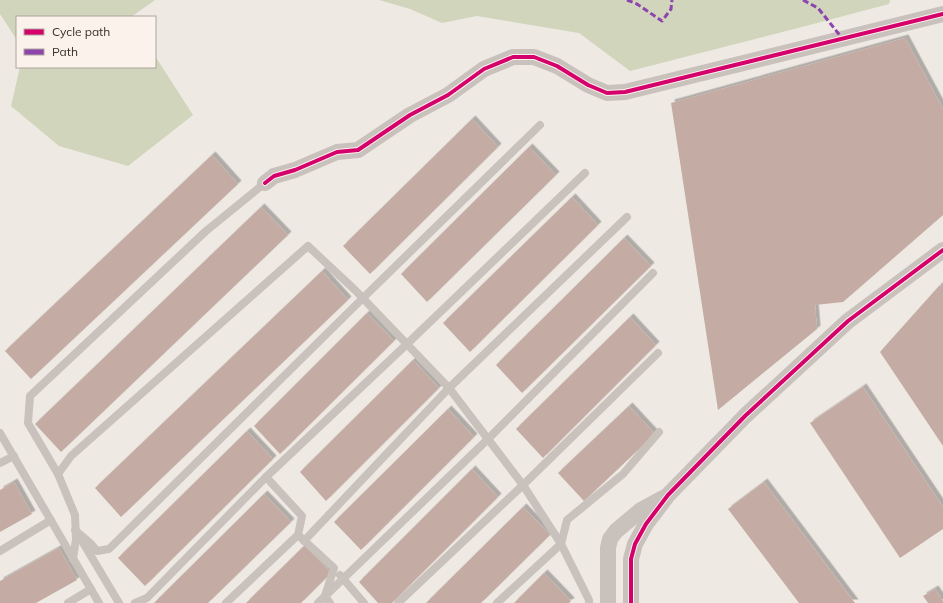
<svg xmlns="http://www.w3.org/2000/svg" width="943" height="603" viewBox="0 0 943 603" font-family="Mulish,sans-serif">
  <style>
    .green { fill: #d1d5bc }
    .building { fill: #c4aca4; filter: url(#shadow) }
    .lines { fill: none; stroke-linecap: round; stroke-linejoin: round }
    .lane { stroke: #c8c1bc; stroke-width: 8 }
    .street { stroke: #c8c1bc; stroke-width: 16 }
    .quiet { stroke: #8e44ad; stroke-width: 3; stroke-dasharray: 6 3; stroke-linecap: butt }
    .cycleway-casing { stroke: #fbf3eb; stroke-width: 6 }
    .cycleway { stroke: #d6006c; stroke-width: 4 }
  </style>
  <defs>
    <filter id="shadow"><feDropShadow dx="3.5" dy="-3.5" stdDeviation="0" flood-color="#0004"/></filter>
  </defs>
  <rect width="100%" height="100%" fill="#efe9e3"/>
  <g class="green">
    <path d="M 0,0 L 155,0 L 131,17 L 17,17 L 17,40 L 0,14 Z"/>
    <path d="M 379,0 L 890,0 L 889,4 L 802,27 L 630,71 L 579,33 L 477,16 L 442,23 L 410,9 Z"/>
    <path d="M 155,56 L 193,115 L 128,166 L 59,146 L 11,106 L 20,67 L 155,67 Z"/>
  </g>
  <g class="building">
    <path d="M 905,38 L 943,109 L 943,215 L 843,302 L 815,305 L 817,329 L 718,410 L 671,103 Z"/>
    <path d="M 472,119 L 498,147 L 370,274 L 343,246 Z"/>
    <path d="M 529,147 L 556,175 L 427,302 L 401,274 Z"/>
    <path d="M 212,155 L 238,184 L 31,379 L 5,351 Z"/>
    <path d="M 572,197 L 598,225 L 470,352 L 443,323 Z"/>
    <path d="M 261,207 L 288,235 L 61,452 L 35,424 Z"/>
    <path d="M 624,238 L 651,266 L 522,393 L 496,365 Z"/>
    <path d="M 322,271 L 348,300 L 121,517 L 95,488 Z"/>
    <path d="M 943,285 L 943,446 L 880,352 L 939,286 Z"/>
    <path d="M 367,313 L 394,341 L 280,454 L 254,426 Z"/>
    <path d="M 630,317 L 656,345 L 543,458 L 516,429 Z"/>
    <path d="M 413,360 L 439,388 L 326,501 L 300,472 Z"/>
    <path d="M 863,387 L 943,507 L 943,529 L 900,558 L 810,423 Z"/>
    <path d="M 629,406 L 655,434 L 584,501 L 558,473 Z"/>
    <path d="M 448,409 L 474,437 L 361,550 L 334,522 Z"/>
    <path d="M 247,431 L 273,459 L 145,586 L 118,558 Z"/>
    <path d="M 472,469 L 498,497 L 392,603 L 378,603 L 359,582 Z"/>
    <path d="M 14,482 L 32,514 L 0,532 L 0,490 Z"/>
    <path d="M 764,482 L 855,603 L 799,603 L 728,509 Z"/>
    <path d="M 264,494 L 291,522 L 208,603 L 154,603 Z"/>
    <path d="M 523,507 L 550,535 L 481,603 L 426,603 Z"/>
    <path d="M 305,545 L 331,573 L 301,603 L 246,603 Z"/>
    <path d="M 59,548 L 77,580 L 36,603 L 0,603 L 0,581 Z"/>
    <path d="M 544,573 L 571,601 L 569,603 L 514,603 Z"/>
    <path d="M 935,589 L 943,601 L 943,603 L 928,603 L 923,596 Z"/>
  </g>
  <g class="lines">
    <g class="lane">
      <path d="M 0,433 L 99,603"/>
      <path d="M 0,463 L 14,456"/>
      <path d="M 58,474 L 71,456 L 308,246 L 355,290 L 449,388 L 523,485 L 561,544 L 589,600 L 589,603"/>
      <path d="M 266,477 L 302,516 L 298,535 L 334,568 L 325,596 L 330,603"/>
      <path d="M 75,530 L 90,543 L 97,551 L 109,549 L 363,298 L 540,125"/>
      <path d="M 79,536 L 119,603"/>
      <path d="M 304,541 L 449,388 L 627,217"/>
      <path d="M 0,551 L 51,520"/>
      <path d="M 73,559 L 76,539 L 75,515 L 58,474 L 28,423 L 30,396 L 206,231 L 265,183"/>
      <path d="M 340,575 L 364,603"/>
      <path d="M 68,603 L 91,589"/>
      <path d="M 135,603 L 147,598 L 266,477 L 407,344 L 585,173"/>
      <path d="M 226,603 L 298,535"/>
      <path d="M 318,603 L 488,439 L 653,273"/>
      <path d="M 398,603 L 523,485 L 658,353"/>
      <path d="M 497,603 L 561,544 L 567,520 L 623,474 L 659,432"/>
    </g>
    <g class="street">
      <path d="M 265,183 L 274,176 L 295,170 L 337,152 L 358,150 L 410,115 L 448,95 L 484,69 L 513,57 L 534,57 L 557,66 L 588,85 L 607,93 L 625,92 L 943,14"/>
      <path d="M 608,603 L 608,548 L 610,539 L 616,531 L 641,510 L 663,498"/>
      <path d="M 631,603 L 631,559 L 635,544 L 646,524 L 668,495 L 745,416 L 848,321 L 943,250"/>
    </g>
    <g class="quiet">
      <path d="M 627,0 L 637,4 L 662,21 L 671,9 L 672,0"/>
      <path d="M 803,0 L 818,8 L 842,38"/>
    </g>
    <defs>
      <g id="cycleway">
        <path d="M 265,183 L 274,176 L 295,170 L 337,152 L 358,150 L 410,115 L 448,95 L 484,69 L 513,57 L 534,57 L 557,66 L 588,85 L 607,93 L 625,92 L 943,14"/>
        <path d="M 631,603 L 631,559 L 635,544 L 646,524 L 668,495 L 745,416 L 848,321 L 943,250"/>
      </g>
    </defs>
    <use href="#cycleway" class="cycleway-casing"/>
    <use href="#cycleway" class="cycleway"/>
  </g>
  <rect x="16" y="16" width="140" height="52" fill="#fbf3eb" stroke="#aea49d"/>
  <rect x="24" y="29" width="20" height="6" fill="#d6006c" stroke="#aea49d"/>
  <text x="52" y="36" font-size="12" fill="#3a2e29">Cycle path</text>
  <rect x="24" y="49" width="20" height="6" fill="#8e44ad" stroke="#aea49d"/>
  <text x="52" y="56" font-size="12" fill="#3a2e29">Path</text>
</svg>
